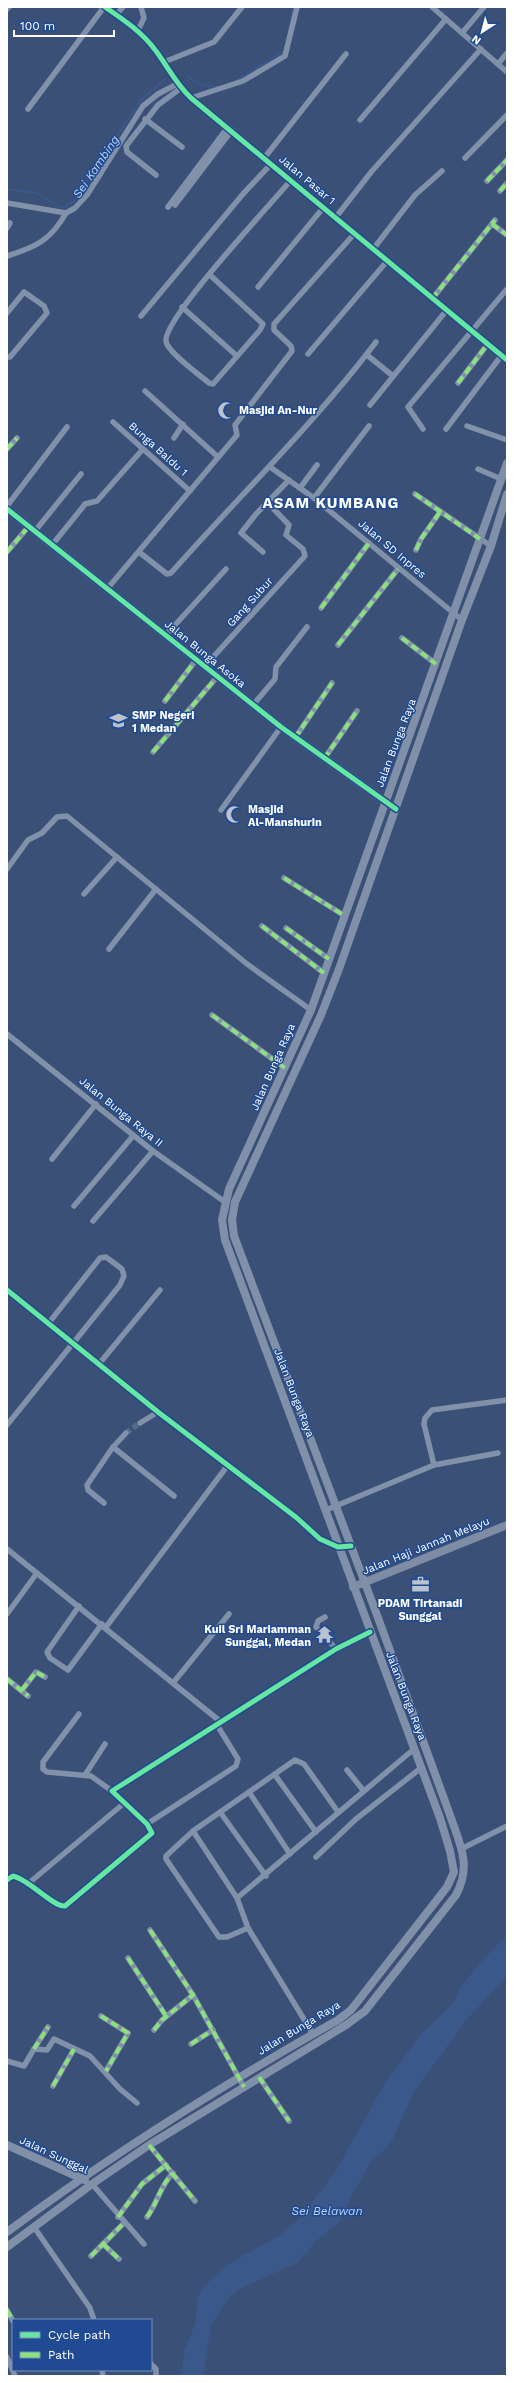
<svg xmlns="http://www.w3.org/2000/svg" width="514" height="2383" viewBox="0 0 514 2383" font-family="'Work Sans',sans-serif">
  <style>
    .water { fill: #3b588b }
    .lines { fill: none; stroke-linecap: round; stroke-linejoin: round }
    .stream { stroke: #3b588b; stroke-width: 2 }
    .street-tunnel { stroke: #586a8b; stroke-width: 5.5; stroke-dasharray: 5.5 3; stroke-linecap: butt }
    .street { stroke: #8191aa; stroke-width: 5.5 }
    .secondary { stroke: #7e8ca6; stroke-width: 8 }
    .primary { stroke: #8190a9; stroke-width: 8 }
    .quiet { stroke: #8de07e; stroke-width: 4; stroke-dasharray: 8 4; stroke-linecap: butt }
    .cycleway-casing { stroke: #204a91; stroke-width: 8 }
    .cycleway { stroke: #66e7a1; stroke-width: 5 }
    .labels { text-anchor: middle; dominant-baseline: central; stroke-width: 3; stroke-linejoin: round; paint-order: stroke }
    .street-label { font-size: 11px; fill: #fff; stroke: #204a91 }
    .poi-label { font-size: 11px; font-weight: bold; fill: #fff; stroke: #204a91; text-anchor: start }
    .water-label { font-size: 12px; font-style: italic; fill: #bcd2f4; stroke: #204a91 }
    .district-label { font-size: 15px; font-weight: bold; letter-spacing: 1px; fill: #fff; stroke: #204a91 }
  </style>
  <rect width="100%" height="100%" fill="#3a5077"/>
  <path class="water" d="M 507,1935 L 507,1976 L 467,2019 L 413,2093 L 394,2137 L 386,2149 L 372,2160 L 352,2195 L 340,2222 L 317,2240 L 297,2263 L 250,2284 L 237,2290 L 226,2301 L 211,2326 L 203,2376 L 181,2376 L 185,2349 L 196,2322 L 197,2300 L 203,2288 L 213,2277 L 230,2263 L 282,2234 L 298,2220 L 334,2174 L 385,2083 L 421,2034 L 452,2004 L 462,1985 L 480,1963 Z"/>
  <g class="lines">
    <g class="stream">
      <path d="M 291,20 L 293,7"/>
      <path d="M 187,76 L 202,85 L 218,87"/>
      <path d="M 235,81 L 284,51"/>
      <path d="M 7,189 L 37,193 L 61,208 L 74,201 L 141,100 L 165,79"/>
    </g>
    <path class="street-tunnel" d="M 126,1433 L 140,1423"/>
    <g class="street">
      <path d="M 105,7 C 124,20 142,32 156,51 C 168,67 176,84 191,98 L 507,360"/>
      <path d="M 432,7 L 507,72"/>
      <path d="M 7,9 L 9,7"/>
      <path d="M 116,15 L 123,7"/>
      <path d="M 138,30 L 144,18 L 141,7"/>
      <path d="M 462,33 L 484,7"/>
      <path d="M 164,62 L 214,42 L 242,7"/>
      <path d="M 498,64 L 507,53"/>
      <path d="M 191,98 L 243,81 L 285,56 L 297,7"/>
      <path d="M 28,109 L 104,7"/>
      <path d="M 145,119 L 182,147"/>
      <path d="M 360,120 L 446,19"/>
      <path d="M 265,157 L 346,54"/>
      <path d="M 465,158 L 507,115"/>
      <path d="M 156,175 L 127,152 L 126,146 L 158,105 L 181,88"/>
      <path d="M 487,181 L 507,160"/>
      <path d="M 500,191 L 507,183"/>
      <path d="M 7,203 L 66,213 L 75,208 L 87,195 L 143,106 L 158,94 L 177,84"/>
      <path d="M 175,205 L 232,130"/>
      <path d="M 168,207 L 228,127"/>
      <path d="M 336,217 L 372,171 L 481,49"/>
      <path d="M 492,224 L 507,235"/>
      <path d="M 7,228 L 10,223"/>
      <path d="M 374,248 L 415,195 L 442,171"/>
      <path d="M 7,256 C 36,247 51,240 66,213"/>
      <path d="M 210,275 L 263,324 L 260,330 L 213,384 L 209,383 C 200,375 167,352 166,341 C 163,319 272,203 291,180"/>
      <path d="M 258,287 L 323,208"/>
      <path d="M 432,299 L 495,220"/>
      <path d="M 182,307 L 237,356"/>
      <path d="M 7,313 L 24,292 L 44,306 L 47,313 L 10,357 L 7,357"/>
      <path d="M 141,316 L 243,194 L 271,164"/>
      <path d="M 308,354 L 388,260"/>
      <path d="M 367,355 L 393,376"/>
      <path d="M 458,383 L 487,345"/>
      <path d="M 145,391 L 218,457"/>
      <path d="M 370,405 L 446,311"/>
      <path d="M 113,422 L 190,491"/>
      <path d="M 467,426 L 507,440"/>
      <path d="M 423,429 L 408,407 L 507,289"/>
      <path d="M 446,429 L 501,356"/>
      <path d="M 174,438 L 183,424"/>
      <path d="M 7,449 L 17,438"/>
      <path d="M 270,467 L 314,498 L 462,620"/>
      <path d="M 478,469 L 501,479"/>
      <path d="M 300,488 L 317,465"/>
      <path d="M 415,494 L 491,546"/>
      <path d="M 314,498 L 369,426"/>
      <path d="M 7,506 L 67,427"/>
      <path d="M 35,531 L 81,474"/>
      <path d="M 52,545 L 82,508 L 85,504 L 97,501 L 143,449"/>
      <path d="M 416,550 L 421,539 L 440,512"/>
      <path d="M 7,552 L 29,526"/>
      <path d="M 139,552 L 167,574 L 171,573 C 239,496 314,424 376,342"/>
      <path d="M 263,552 L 241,533 L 256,514 L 289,480"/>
      <path d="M 107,589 L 237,435 L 235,425 L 292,351 L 291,346 L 274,330 L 274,324 L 355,233"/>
      <path d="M 321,608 L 369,543"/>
      <path d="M 165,636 L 226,569"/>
      <path d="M 402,638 L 436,664"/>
      <path d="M 338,645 L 398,569"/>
      <path d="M 204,667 L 305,556 L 303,549 L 286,535 L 289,525 L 267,502"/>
      <path d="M 165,701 L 196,660"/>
      <path d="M 253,705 L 275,679 L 276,667 L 307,627"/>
      <path d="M 295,738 L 332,683"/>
      <path d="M 153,752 L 217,677"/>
      <path d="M 324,759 L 357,711"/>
      <path d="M 221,810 L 281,727"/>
      <path d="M 7,869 L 28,840 L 42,833 L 57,817 L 67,816 L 247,964 L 311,1010"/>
      <path d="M 284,878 L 345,916"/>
      <path d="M 84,894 L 117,857"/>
      <path d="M 262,926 L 324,973"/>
      <path d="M 286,928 L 329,959"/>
      <path d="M 109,949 L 156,889"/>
      <path d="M 212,1015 L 285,1068"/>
      <path d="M 7,1034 L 153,1151 L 225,1202"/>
      <path d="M 52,1159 L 96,1104"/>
      <path d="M 74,1206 L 133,1136"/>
      <path d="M 93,1221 L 153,1151"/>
      <path d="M 7,1290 L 158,1412 L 297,1518 L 320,1539 L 338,1547 L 351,1546"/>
      <path d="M 99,1364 L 160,1290"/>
      <path d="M 140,1423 L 158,1412"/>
      <path d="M 7,1425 L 120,1285 L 124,1276 L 122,1269 L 106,1257 L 100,1258 L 48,1324"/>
      <path d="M 113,1447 L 174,1496"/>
      <path d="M 434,1465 L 498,1453"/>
      <path d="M 104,1503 L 88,1490 L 87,1485 L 113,1447 L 126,1433"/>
      <path d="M 326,1510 L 434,1465 L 424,1424 L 425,1418 L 432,1410 L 507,1400"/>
      <path d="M 7,1549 L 221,1722"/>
      <path d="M 79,1606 L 47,1652 L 50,1658 L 68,1670 L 102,1624"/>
      <path d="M 7,1614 L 37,1573"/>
      <path d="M 325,1617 L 318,1621 L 316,1627 L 336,1649"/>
      <path d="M 106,1627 L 228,1465"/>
      <path d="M 7,1679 L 28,1696"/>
      <path d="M 173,1683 L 229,1614"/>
      <path d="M 22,1690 L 36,1672 L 45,1677"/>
      <path d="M 79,1714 L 43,1762 L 43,1769 L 47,1772 L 91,1776 L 112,1791"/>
      <path d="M 347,1770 L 363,1790"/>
      <path d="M 85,1775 L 105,1744"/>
      <path d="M 275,1775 L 316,1832"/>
      <path d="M 249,1792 L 290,1854"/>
      <path d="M 220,1812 L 266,1876"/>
      <path d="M 147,1824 L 236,1766 L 238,1759 L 217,1725"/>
      <path d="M 193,1831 L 237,1898"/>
      <path d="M 461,1849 L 507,1826"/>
      <path d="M 316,1857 L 356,1819 L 421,1768"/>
      <path d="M 7,1880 L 13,1876 C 30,1880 53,1907 65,1906 L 152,1833 L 147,1824 L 112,1791 L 336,1649 L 370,1632"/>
      <path d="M 29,1883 L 123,1804"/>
      <path d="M 248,1928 L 227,1937 L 219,1937 L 166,1859 L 166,1856 L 193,1831 L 295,1760 L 304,1764 L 338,1812"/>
      <path d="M 150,1930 L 193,1995 L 244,2087"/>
      <path d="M 128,1958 L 166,2016"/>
      <path d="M 101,2016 L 128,2033 L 106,2071"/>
      <path d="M 154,2030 L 162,2020 L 193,1995"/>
      <path d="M 313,2034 L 248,1928 L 237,1898 L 414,1749"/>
      <path d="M 191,2044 L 213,2030"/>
      <path d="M 34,2049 L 48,2027"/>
      <path d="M 7,2061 L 24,2066 L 34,2049 L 47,2050 L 54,2039 L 90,2056 L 120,2089 L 137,2103"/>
      <path d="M 259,2077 L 289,2121"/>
      <path d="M 53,2086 L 74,2049"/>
      <path d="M 149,2145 L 195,2201"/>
      <path d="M 92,2184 L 144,2244"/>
      <path d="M 118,2217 L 142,2184 L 166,2165"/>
      <path d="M 147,2217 C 158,2202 160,2186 173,2173"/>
      <path d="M 34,2227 L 90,2308 L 94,2320"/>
      <path d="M 103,2244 L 119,2259"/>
      <path d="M 91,2256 L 124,2223"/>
      <path d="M 7,2310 L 13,2321"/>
      <path d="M 7,2357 L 15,2376"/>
      <path d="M 151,2364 L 156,2369 L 156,2376"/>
      <path d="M 102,2370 L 103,2376"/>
    </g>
    <g class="secondary">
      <path d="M 7,509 L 281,727 L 396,809"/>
      <path d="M 353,1587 L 507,1525"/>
    </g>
    <g class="primary">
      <path d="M 7,2145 L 85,2180"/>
      <path d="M 7,2232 C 112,2154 224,2084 338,2020 L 351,2010 L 447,1887 L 454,1872 L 450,1851 L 440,1818 L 225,1240 L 222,1220 L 229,1189 L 311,1010 L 507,463"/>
      <path d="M 7,2247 L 92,2184 L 149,2145 L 346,2025 L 365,2011 L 456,1895 C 472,1865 460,1845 450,1815 L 377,1615 L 234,1236 L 232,1220 L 235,1202 L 321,1015 L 339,969 L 462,620 L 491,546 L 507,494"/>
    </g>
    <g class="quiet">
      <path d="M 487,181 L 507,160"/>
      <path d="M 500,191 L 507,183"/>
      <path d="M 492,224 L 507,235"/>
      <path d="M 432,299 L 495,220"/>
      <path d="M 458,383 L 487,345"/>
      <path d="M 7,449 L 17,438"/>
      <path d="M 415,494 L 480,539"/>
      <path d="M 416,550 L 421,539 L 440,512"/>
      <path d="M 7,552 L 29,526"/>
      <path d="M 321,608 L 369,543"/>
      <path d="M 402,638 L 436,664"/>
      <path d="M 338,645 L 398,569"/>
      <path d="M 165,701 L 196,660"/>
      <path d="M 295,738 L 332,683"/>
      <path d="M 153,752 L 217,677"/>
      <path d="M 324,759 L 357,711"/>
      <path d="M 284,878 L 345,916"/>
      <path d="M 262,926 L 324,973"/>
      <path d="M 286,928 L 329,959"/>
      <path d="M 212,1015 L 285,1068"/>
      <path d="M 7,1679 L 28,1696"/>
      <path d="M 22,1690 L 36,1672 L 45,1677"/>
      <path d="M 150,1930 L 193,1995 L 244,2087"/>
      <path d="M 128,1958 L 166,2016"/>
      <path d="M 101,2016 L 128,2033 L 106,2071"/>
      <path d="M 154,2030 L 162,2020 L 193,1995"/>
      <path d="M 191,2044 L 213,2030"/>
      <path d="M 34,2049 L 48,2027"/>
      <path d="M 259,2077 L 289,2121"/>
      <path d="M 53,2086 L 74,2049"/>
      <path d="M 149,2145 L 195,2201"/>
      <path d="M 118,2217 L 142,2184 L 166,2165"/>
      <path d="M 147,2217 C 158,2202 160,2186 173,2173"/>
      <path d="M 103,2244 L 119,2259"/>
      <path d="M 91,2256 L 124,2223"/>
      <path d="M 7,2310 L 13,2321"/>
    </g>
    <defs>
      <g id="cycleway">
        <path d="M 105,7 C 124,20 142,32 156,51 C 168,67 176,84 191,98 L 507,360"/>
        <path d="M 7,509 L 281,727 L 396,809"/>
        <path d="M 7,1290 L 158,1412 L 297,1518 L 320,1539 L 338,1547 L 351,1546"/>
        <path d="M 7,1880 L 13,1876 C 30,1880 53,1907 65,1906 L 152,1833 L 147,1824 L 112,1791 L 336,1649 L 370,1632"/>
      </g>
    </defs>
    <use href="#cycleway" class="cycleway-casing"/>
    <use href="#cycleway" class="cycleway"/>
  </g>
  <defs>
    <symbol id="mosque-bare" viewBox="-9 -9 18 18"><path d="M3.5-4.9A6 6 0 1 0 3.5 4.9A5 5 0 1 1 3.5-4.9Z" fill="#bac2cf" stroke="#204a91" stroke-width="2.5" paint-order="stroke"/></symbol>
    <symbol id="school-bare" viewBox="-9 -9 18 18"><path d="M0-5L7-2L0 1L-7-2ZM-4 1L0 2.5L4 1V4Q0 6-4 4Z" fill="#bac2cf" stroke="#204a91" stroke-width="2.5" paint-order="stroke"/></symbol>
    <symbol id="office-bare" viewBox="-9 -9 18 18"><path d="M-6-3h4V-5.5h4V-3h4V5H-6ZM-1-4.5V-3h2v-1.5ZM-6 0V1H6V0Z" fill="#bac2cf" stroke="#204a91" stroke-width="2.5" paint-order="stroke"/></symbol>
    <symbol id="temple-bare" viewBox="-9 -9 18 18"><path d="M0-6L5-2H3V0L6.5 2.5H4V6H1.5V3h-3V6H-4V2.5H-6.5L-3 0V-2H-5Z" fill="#bac2cf" stroke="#204a91" stroke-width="2.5" paint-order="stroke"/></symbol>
  </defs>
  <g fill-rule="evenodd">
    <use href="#mosque-bare" x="214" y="398" width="25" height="25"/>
    <use href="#school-bare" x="106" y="708" width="25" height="25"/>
    <use href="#mosque-bare" x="222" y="802" width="25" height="25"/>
    <use href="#office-bare" x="408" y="1572" width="25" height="25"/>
    <use href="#temple-bare" x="312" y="1622" width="25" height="25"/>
  </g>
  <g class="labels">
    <g class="street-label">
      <text transform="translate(307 180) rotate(40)">Jalan Pasar 1</text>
      <text transform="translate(158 449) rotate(42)">Bunga Baldu 1</text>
      <text transform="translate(392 549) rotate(40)">Jalan SD Inpres</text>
      <text transform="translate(250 602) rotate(-48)">Gang Subur</text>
      <text transform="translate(205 654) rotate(39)">Jalan Bunga Asoka</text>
      <text transform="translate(396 743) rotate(-69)">Jalan Bunga Raya</text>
      <text transform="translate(273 1067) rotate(-66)">Jalan Bunga Raya</text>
      <text transform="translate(121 1112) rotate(39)">Jalan Bunga Raya II</text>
      <text transform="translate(294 1393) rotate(69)">Jalan Bunga Raya</text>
      <text transform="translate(426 1546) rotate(-22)">Jalan Haji Jannah Melayu</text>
      <text transform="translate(406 1696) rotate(69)">Jalan Bunga Raya</text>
      <text transform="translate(299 2028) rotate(-31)">Jalan Bunga Raya</text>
      <text transform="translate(54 2155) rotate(25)">Jalan Sunggal</text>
    </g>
    <g class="poi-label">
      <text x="239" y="410">Masjid An-Nur</text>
      <text x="132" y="715">SMP Negeri<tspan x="132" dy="13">1 Medan</tspan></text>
      <text x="248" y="809">Masjid<tspan x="248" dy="13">Al-Manshurin</tspan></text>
      <text x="420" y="1603" text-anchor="middle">PDAM Tirtanadi<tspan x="420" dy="13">Sunggal</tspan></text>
      <text x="311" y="1629" text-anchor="end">Kuil Sri Mariamman<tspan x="311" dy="13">Sunggal, Medan</tspan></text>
    </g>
    <g class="water-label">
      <text transform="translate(96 167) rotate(-56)">Sei Kambing</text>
      <text x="327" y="2211">Sei Belawan</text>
    </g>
    <g class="district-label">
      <text x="331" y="503">ASAM KUMBANG</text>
    </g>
  </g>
  <rect width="514" height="2383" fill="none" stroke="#ffffff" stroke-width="16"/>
  <rect x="12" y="2319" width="140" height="52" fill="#204a91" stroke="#7992bd"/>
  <rect x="20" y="2332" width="20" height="6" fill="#66e7a1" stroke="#7992bd"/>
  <text x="48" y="2339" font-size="12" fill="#ffffff">Cycle path</text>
  <rect x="20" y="2352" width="20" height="6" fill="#8de07e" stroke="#7992bd"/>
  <text x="48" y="2359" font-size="12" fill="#ffffff">Path</text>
  <g transform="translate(482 32) rotate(216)" stroke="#204a91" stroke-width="3" paint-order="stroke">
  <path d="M0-3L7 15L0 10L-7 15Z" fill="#ffffff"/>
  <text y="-6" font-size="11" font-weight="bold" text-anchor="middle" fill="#ffffff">N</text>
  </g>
  <path d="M14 30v6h100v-6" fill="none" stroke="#ffffff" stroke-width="2"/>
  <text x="20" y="30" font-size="12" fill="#ffffff" stroke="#204a91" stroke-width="3" paint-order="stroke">100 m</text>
</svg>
